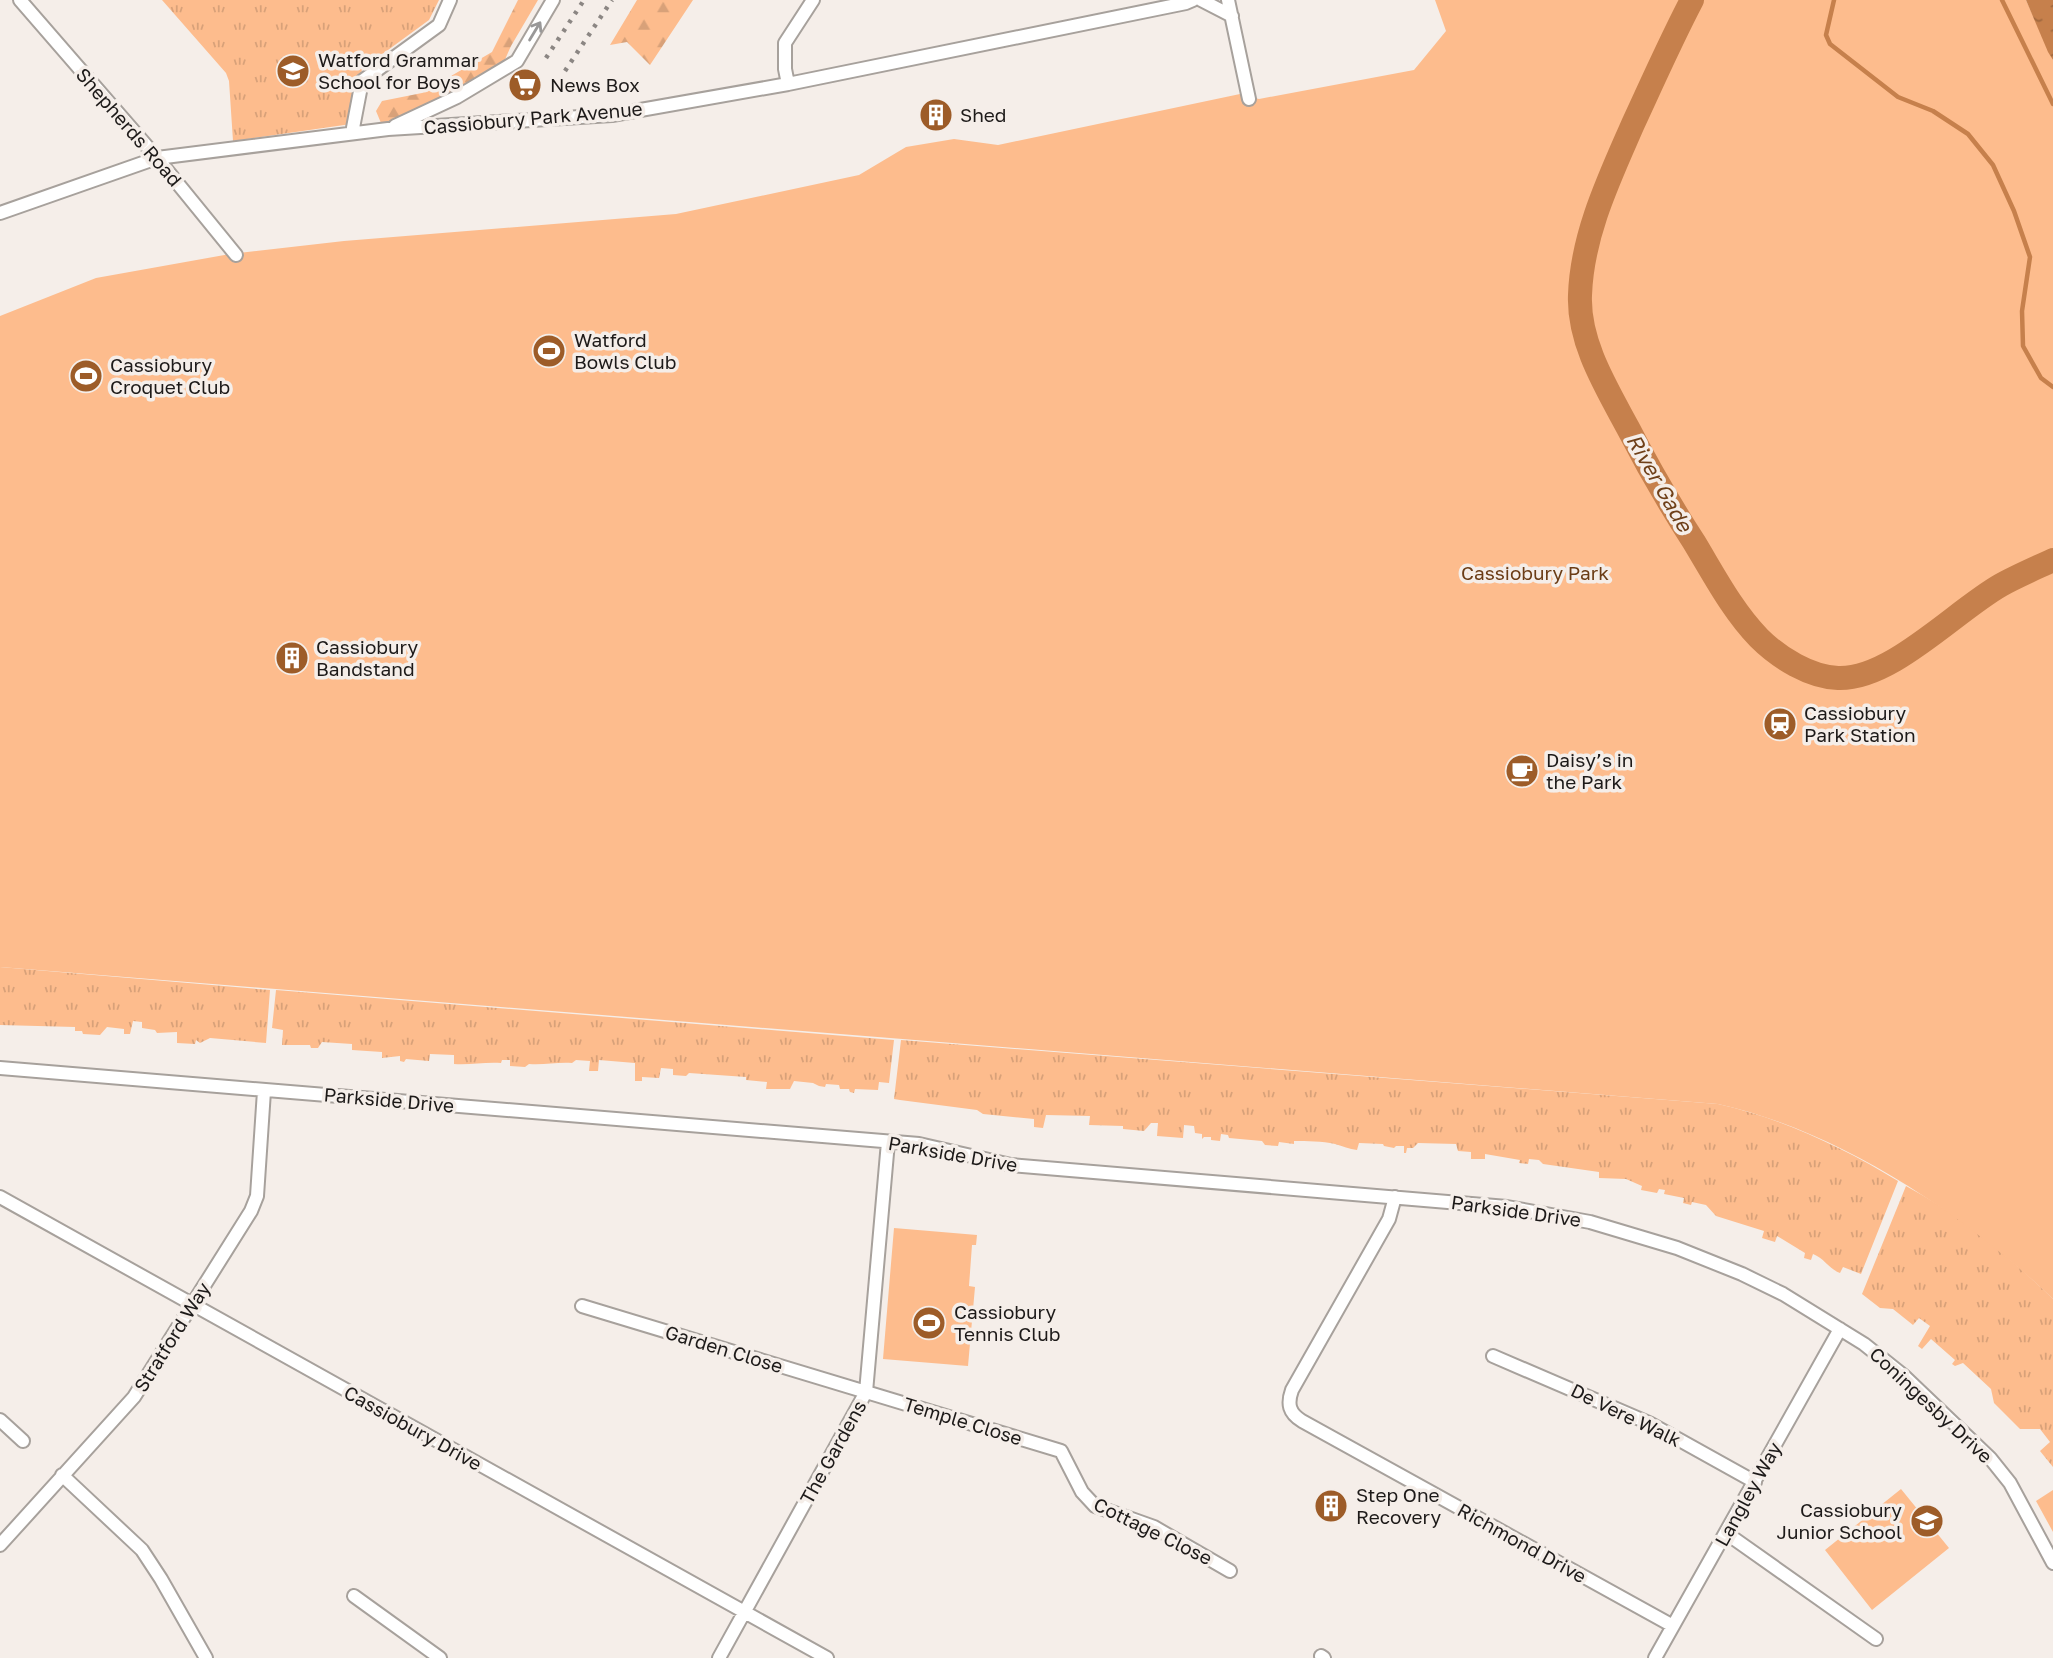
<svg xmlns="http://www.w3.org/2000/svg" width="2053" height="1658" font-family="'Golos Text',sans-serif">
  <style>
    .grass { fill: url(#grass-tufts) }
    .forest { fill: url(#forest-firs) }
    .park { fill: #fdbc8d }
    .water { fill: url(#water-ripples) }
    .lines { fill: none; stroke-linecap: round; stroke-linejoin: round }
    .stream { stroke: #c6804c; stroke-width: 4.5 }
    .river { stroke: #c6804c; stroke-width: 24 }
    .minor-casing { stroke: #a7a19c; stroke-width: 16 }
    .minor { stroke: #fff; stroke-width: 12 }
    .rail { stroke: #8b8683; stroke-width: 4.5; stroke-dasharray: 3.5 7; stroke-linecap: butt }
    .oneway { stroke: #999898 }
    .labels { text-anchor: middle; stroke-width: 7; stroke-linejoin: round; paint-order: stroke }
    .poi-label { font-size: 19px; fill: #1d1a19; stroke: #f5eee9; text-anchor: start }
    .street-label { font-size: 19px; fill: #1d1a19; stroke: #f5eee9 }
    .park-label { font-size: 19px; fill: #6b3c15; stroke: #f5eee9 }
    .water-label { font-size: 21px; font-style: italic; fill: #6f4019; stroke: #f5eee9 }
  </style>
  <defs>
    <pattern id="grass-tufts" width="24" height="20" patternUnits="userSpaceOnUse" patternTransform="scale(1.75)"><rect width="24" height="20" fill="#fdbc8d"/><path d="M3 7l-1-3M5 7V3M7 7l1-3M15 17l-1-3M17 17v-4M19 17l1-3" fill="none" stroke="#d8a179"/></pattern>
    <pattern id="forest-firs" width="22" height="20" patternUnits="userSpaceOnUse" patternTransform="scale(1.75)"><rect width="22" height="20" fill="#fdbc8d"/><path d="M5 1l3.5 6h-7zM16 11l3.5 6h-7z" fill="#d8a179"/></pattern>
    <pattern id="water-ripples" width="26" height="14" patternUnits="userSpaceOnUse" patternTransform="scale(1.75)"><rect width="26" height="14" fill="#c6804c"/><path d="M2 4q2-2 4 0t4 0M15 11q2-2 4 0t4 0" fill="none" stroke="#a0683e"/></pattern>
  </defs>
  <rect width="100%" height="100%" fill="#f5eee9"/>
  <!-- grass -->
  <path class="grass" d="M 162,0 L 439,0 L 429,20 L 362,69 L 354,117 L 351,124 L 233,141 L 229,81 L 226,73 Z
    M 0,967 L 270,990 L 266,1043 L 210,1038 L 200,1043 L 196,1040 L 195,1044 L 177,1043 L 177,1032 L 157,1033 L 155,1030 L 142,1028 L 142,1022 L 133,1021 L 130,1034 L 124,1034 L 124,1029 L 107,1027 L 100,1035 L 83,1034 L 82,1031 L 75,1031 L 75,1027 L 0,1025 Z
    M 276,990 L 894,1040 L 889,1083 L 879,1082 L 878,1090 L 855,1089 L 854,1093 L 850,1092 L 849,1089 L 840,1089 L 839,1085 L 826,1084 L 825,1087 L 819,1086 L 813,1083 L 794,1081 L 790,1089 L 766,1089 L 767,1082 L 746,1080 L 746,1077 L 689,1073 L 686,1076 L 673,1075 L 673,1069 L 661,1068 L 659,1078 L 642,1077 L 642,1081 L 635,1081 L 635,1063 L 599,1060 L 598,1071 L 589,1071 L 590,1061 L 576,1060 L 572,1063 C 557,1062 545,1065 529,1064 L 525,1067 L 510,1066 L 510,1060 L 502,1060 L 501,1063 C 484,1062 471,1065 454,1064 L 454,1055 L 430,1054 L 429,1061 L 406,1059 L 404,1062 L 400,1061 L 400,1056 L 382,1058 L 382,1052 L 352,1050 L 352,1044 L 322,1042 L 318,1048 L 311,1048 L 310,1045 L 282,1045 L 283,1030 L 272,1028 Z
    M 901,1040 L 1718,1104 C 1781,1118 1842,1147 1898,1181 L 1861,1274 L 1843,1267 L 1840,1273 C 1829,1269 1824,1258 1813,1254 L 1811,1260 L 1804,1258 L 1805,1253 L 1777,1236 L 1775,1242 L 1762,1238 L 1764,1231 L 1716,1216 L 1706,1205 L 1692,1202 L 1691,1205 L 1683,1203 L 1684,1198 L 1664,1194 L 1665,1190 L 1659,1189 L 1657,1193 L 1641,1190 L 1642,1186 L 1626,1179 L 1599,1178 L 1599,1172 L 1543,1164 L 1539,1160 L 1529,1159 L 1528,1164 L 1519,1163 L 1520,1160 L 1485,1154 L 1485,1159 L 1471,1159 L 1471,1152 L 1458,1151 L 1456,1144 L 1418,1143 L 1413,1148 L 1407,1148 L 1406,1153 L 1404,1153 L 1404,1146 L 1396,1146 L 1394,1148 L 1384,1146 L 1383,1144 L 1359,1143 L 1357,1150 C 1349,1149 1343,1146 1335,1144 C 1322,1141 1307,1141 1294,1141 L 1294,1144 L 1279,1142 L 1278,1146 L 1265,1145 L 1262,1141 L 1229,1138 L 1228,1135 L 1221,1134 L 1220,1141 L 1211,1140 L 1211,1137 L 1204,1137 L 1202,1139 L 1202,1134 L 1195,1133 L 1194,1126 L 1184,1125 L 1183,1138 L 1157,1136 L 1158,1123 L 1151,1123 L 1144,1131 L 1123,1129 L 1123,1126 L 1089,1125 L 1090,1116 L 1046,1115 L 1043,1128 L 1034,1127 L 1034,1119 L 983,1114 L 977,1110 L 900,1100 L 894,1099 Z
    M 1906,1186 C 1961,1215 2009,1257 2053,1299 L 2053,1467 L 2040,1451 L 2050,1442 L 2040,1429 L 2020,1429 L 1994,1403 L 1991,1389 L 1963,1363 L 1955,1366 L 1952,1364 L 1955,1360 L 1931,1339 L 1922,1349 L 1918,1346 L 1930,1326 L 1919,1318 L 1913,1325 L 1893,1309 L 1880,1308 L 1862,1294 Z"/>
  <!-- forest -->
  <path class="forest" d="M 518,0 L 538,0 L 511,46 L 503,64 L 455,94 L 394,126 L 381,123 L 376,111 L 382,101 L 422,93 L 492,52 Z
    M 637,0 L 693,0 L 650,65 L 627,42 L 610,45 Z"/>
  <!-- park -->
  <path class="park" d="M 1435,0 L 2026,0 L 2053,60 L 2053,1299 C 1964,1214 1840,1131 1718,1104 L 0,967 L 0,316 L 96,278 L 230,254 L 344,241 L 676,214 L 859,175 L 906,147 L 954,139 L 998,145 L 1240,94 L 1259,99 L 1414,70 L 1446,31 Z
    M 894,1228 L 977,1235 L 976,1245 L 972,1245 L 969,1286 L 975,1287 L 968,1366 L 883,1359 Z
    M 1901,1489 L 1949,1548 L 1872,1610 L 1825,1550 Z
    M 2053,1490 L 2053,1532 L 2036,1501 Z"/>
  <!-- water -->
  <path class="water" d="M 2026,0 L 2053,0 L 2053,60 L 2048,52 Z"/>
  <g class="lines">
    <!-- stream -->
    <path class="stream" d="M 1834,0 L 1826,35 L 1830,44 L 1898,97 L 1933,111 L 1968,134 L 1993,165 L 2014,211 L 2030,257 L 2022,311 L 2023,346 L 2041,378 L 2053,387
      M 2002,0 L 2053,104"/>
    <!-- river -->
    <path class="river" d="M 1692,0 C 1671,40 1652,83 1633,124 C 1609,179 1582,235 1580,295 C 1578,342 1606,387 1628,428 C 1648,467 1670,505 1694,542 C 1714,575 1732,610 1759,638 C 1779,658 1810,677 1838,678 C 1891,680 1955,611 2001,585 C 2017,576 2036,568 2053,560"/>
    <defs>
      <path id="minor" d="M 20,0 L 157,158 L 236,255
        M 1201,0 L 1232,16
        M 1228,0 L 1249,99
        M 788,84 L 785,69 L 785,43 L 813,0
        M 395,126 L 457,97 L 517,61 L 553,0
        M 352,133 L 362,81 L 439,25 L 450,0
        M 0,213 L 157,158 L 388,129 L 612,115 L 788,84 L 1186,3 L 1193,0
        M 0,1068 L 919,1144 L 1011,1165 L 1507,1207 L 1590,1222 L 1677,1248 L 1742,1274 L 1783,1294 L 1864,1344 L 1904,1376 L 1990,1458 L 2010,1483 L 2053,1563
        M 0,1197 L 827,1658
        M 1395,1197 L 1389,1219 L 1292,1390 C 1287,1404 1289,1413 1302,1421 L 1673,1626
        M 582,1306 L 1061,1451 L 1082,1492 L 1095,1506 L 1154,1527 L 1230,1571
        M 1493,1356 L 1649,1423 L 1755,1482
        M 0,1420 L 23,1441
        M 62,1475 L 142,1550 L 161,1579 L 206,1658
        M 1726,1533 L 1876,1639
        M 0,1545 L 134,1397 L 251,1211 L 257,1196 L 264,1091
        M 354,1596 L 440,1658
        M 1321,1656 L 1324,1658
        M 719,1658 L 866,1392 L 888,1142
        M 1655,1658 L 1840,1329"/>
    </defs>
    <!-- minor casing -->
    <use href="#minor" class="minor-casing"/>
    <!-- minor -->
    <use href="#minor" class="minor"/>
    <!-- rail -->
    <path class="rail" d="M 546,58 L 584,0
      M 565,71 L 612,0"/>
  </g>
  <!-- one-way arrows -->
  <defs><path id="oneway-shaft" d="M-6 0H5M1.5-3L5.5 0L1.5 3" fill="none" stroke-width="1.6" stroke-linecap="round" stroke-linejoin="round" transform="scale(1.75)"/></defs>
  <use class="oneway" href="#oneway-shaft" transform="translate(535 31) rotate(-59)"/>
  <!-- icons -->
  <defs>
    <symbol id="school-disc" viewBox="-11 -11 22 22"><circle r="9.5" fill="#9d5c28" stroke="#f5eee9"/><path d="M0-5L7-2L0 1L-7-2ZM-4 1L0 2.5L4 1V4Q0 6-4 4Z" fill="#fff"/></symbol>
    <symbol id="supermarket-disc" viewBox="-11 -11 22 22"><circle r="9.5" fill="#9d5c28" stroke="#f5eee9"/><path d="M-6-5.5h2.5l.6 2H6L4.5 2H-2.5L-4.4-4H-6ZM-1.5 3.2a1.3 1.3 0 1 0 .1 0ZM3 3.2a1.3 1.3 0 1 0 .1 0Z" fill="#fff"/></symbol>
    <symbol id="building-disc" viewBox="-11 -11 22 22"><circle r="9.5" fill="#9d5c28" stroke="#f5eee9"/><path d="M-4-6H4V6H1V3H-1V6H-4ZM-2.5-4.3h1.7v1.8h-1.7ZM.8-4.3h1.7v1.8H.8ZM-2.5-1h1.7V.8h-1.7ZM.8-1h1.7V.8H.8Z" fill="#fff"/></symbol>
    <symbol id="stadium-disc" viewBox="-11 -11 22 22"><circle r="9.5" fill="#9d5c28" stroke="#f5eee9"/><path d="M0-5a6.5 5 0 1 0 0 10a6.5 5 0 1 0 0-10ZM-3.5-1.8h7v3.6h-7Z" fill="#fff"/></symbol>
    <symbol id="station-disc" viewBox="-11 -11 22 22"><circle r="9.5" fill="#9d5c28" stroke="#f5eee9"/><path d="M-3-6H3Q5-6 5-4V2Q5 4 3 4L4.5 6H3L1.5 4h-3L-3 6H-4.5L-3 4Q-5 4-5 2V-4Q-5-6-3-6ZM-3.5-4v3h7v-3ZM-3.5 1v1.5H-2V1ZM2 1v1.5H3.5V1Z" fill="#fff"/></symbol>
    <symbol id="cafe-disc" viewBox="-11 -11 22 22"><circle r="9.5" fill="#9d5c28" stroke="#f5eee9"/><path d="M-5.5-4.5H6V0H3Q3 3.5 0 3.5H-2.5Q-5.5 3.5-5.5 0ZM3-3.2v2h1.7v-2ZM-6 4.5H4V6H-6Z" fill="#fff"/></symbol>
  </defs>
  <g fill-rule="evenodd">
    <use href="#school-disc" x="274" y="52" width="38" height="38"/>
    <use href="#supermarket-disc" x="506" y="66" width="38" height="38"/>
    <use href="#building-disc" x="917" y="96" width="38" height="38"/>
    <use href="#stadium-disc" x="530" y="332" width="38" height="38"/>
    <use href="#stadium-disc" x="67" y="357" width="38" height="38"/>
    <use href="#building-disc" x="273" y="639" width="38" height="38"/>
    <use href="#station-disc" x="1761" y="705" width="38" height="38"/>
    <use href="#cafe-disc" x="1503" y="752" width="38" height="38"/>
    <use href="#stadium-disc" x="910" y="1304" width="38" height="38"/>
    <use href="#building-disc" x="1312" y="1487" width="38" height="38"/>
    <use href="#school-disc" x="1908" y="1502" width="38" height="38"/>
  </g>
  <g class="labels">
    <!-- poi labels -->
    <g class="poi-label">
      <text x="318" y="67">Watford Grammar<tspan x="318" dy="22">School for Boys</tspan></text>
      <text x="550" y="92">News Box</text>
      <text x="960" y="122">Shed</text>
      <text x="574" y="347">Watford<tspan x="574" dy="22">Bowls Club</tspan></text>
      <text x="110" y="372">Cassiobury<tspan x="110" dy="22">Croquet Club</tspan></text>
      <text x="316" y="654">Cassiobury<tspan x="316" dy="22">Bandstand</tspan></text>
      <text x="1804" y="720">Cassiobury<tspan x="1804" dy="22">Park Station</tspan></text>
      <text x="1546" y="767">Daisy’s in<tspan x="1546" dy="22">the Park</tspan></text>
      <text x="954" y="1319">Cassiobury<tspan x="954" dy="22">Tennis Club</tspan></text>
      <text x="1356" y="1502">Step One<tspan x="1356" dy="22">Recovery</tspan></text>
      <text x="1902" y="1517" text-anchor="end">Cassiobury<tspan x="1902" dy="22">Junior School</tspan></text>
    </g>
    <!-- street labels -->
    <g class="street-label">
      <text transform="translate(533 118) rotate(-5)" y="7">Cassiobury Park Avenue</text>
      <text transform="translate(129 127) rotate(49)" y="7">Shepherds Road</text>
      <text transform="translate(389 1100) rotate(5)" y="7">Parkside Drive</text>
      <text transform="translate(953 1154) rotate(10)" y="7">Parkside Drive</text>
      <text transform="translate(1516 1211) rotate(8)" y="7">Parkside Drive</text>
      <text transform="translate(172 1337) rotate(-58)" y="7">Stratford Way</text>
      <text transform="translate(724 1349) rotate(17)" y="7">Garden Close</text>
      <text transform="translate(1931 1405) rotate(43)" y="7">Coningesby Drive</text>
      <text transform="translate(1626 1415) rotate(26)" y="7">De Vere Walk</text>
      <text transform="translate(963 1421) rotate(17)" y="7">Temple Close</text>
      <text transform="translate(413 1428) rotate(29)" y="7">Cassiobury Drive</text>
      <text transform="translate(833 1452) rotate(-61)" y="7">The Gardens</text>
      <text transform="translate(1748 1494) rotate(-61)" y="7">Langley Way</text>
      <text transform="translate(1153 1531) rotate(26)" y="7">Cottage Close</text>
      <text transform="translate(1522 1543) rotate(29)" y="7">Richmond Drive</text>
    </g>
    <!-- park labels -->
    <g class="park-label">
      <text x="1535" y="580">Cassiobury Park</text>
    </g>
    <!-- water labels -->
    <g class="water-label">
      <text transform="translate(1659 483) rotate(60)" y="7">River Gade</text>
    </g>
  </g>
</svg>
